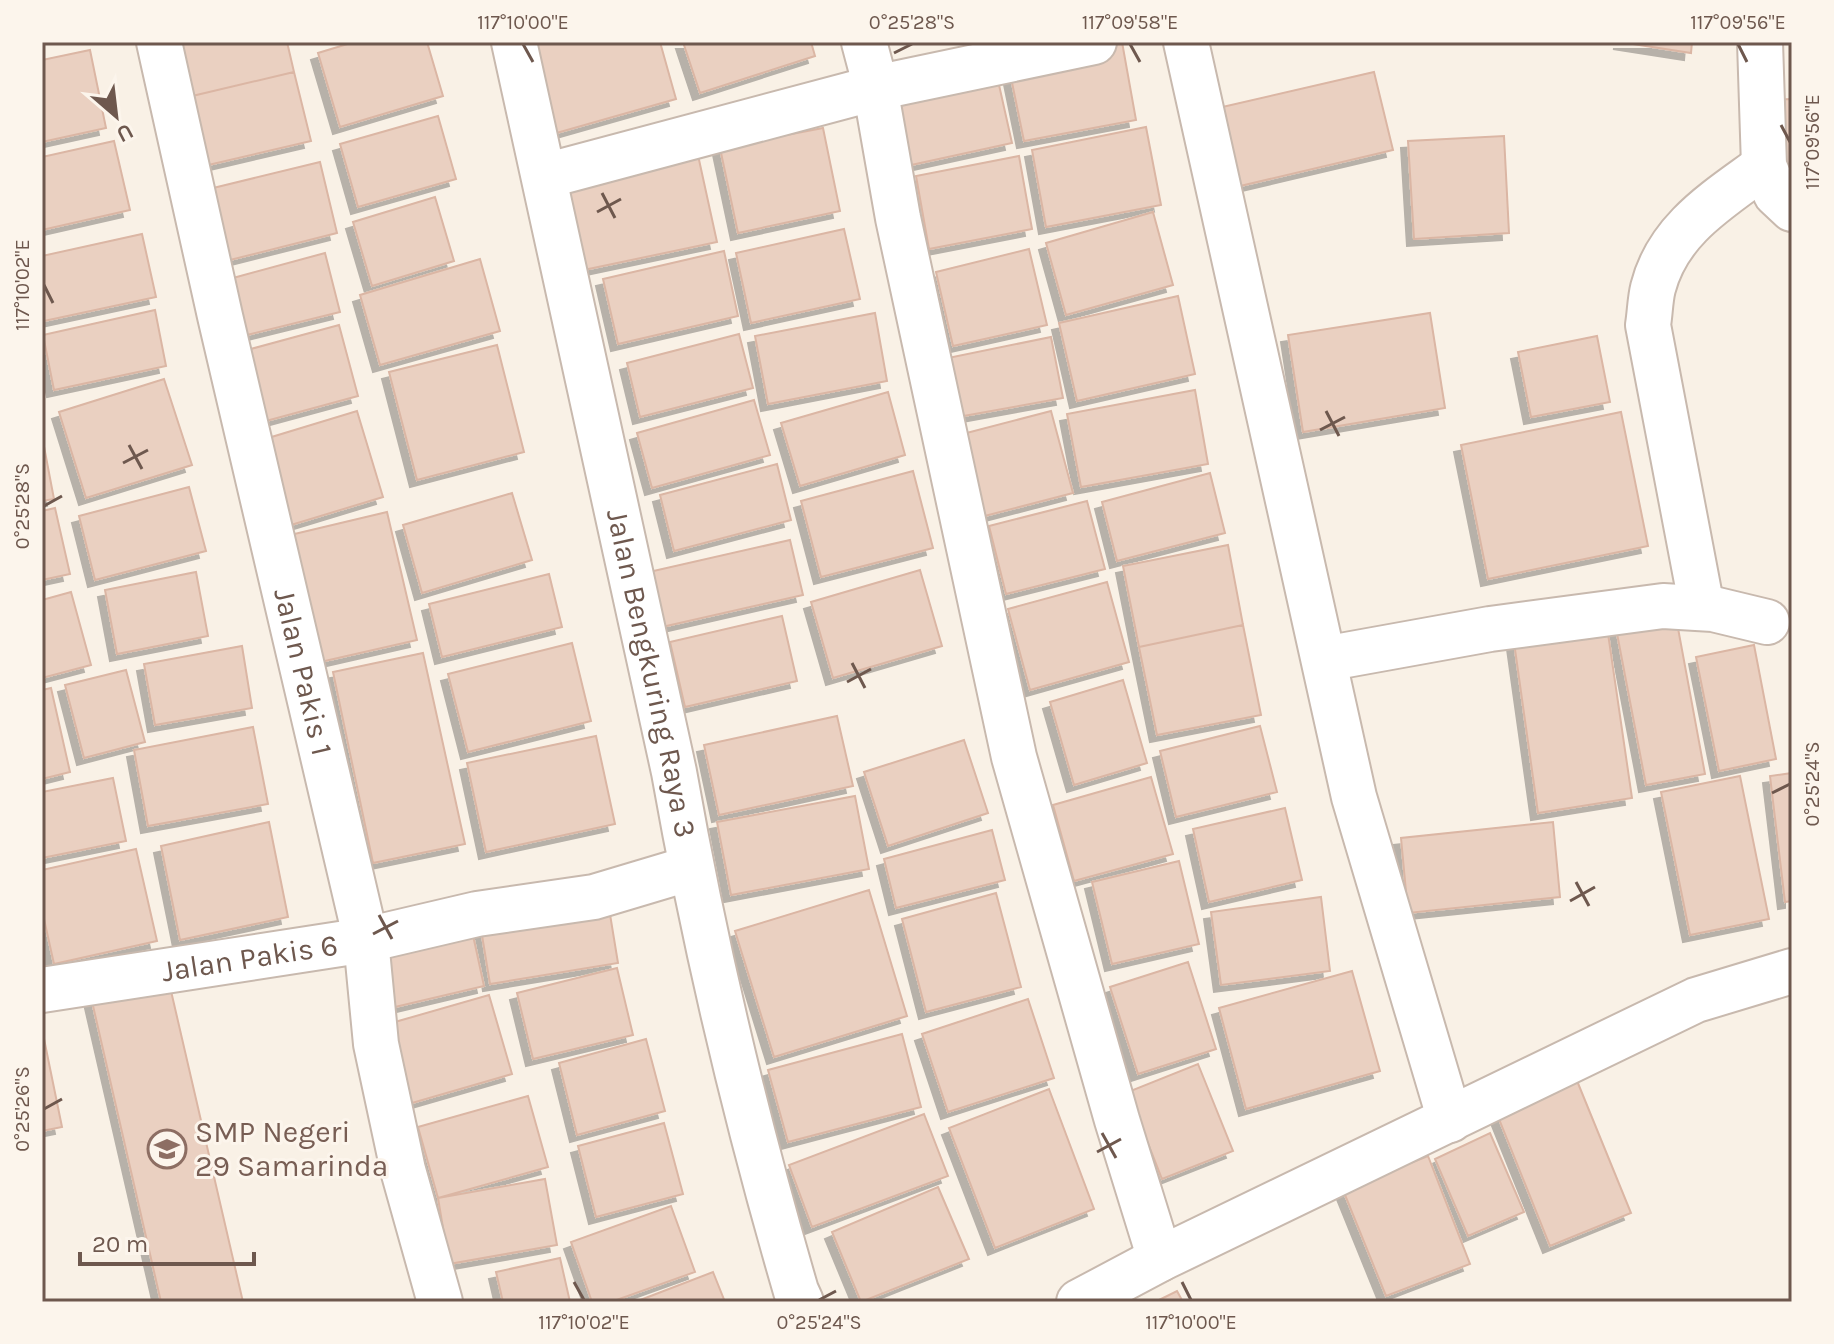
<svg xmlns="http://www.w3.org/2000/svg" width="1834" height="1344" font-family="Karla,sans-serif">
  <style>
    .building { fill: #ead0c1; stroke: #dbb6a4; stroke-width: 2; filter: url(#shadow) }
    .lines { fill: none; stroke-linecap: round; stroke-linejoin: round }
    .minor-casing { stroke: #c8b9ae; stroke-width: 48 }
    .minor { stroke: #fff; stroke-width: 44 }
    .ticks { fill: none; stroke: #6e584e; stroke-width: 3 }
    .labels { text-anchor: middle; stroke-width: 6; stroke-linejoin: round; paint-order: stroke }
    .street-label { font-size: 30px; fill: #6e584e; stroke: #fcf5ec }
    .education-label { font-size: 30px; fill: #785e54; stroke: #fcf5ec; text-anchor: start }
    .neatline { fill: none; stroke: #6e584e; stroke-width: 3 }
    .ticks-label { font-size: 20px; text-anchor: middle; fill: #6e584e }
  </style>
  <defs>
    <filter id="shadow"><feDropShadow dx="-7" dy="7" stdDeviation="0" flood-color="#0004"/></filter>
  </defs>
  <rect width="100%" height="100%" fill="#f9f1e6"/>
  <!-- building -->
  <path class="building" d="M 175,42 L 287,42 L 294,72 L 188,97 Z
    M 354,42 L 427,42 L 443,96 L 340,127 L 318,53 Z
    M 520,42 L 660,42 L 676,99 L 546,136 Z
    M 683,42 L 811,42 L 815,56 L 700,93 Z
    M 1122,42 L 1136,120 L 1024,141 L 1008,63 Z
    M 1620,42 L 1692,42 L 1691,53 Z
    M 90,50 L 106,128 L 42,142 L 42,60 Z
    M 294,72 L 311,141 L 204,166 L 188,97 Z
    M 1374,72 L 1393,150 L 1236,187 L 1218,108 Z
    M 997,76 L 1012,143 L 902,167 L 888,101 Z
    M 1792,99 L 1792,176 L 1769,176 L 1768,100 Z
    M 438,116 L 456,179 L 358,207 L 340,144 Z
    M 1146,127 L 1161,205 L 1046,227 L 1032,150 Z
    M 823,128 L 840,211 L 738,233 L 720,148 Z
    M 1504,136 L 1509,233 L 1414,239 L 1408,141 Z
    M 114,141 L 130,210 L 42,230 L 42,157 Z
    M 696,146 L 717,242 L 579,271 L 559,174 Z
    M 1019,156 L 1032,229 L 929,249 L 916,176 Z
    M 320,162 L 337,233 L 226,261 L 209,189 Z
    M 435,197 L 454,261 L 372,286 L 353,222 Z
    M 1153,212 L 1173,285 L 1066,315 L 1046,243 Z
    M 844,229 L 860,299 L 751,323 L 736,253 Z
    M 142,234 L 156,297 L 44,321 L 42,256 Z
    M 1029,249 L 1047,325 L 953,346 L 936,272 Z
    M 724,251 L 738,316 L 618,344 L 603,279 Z
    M 325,253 L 340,312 L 247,335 L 233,278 Z
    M 480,259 L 500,331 L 380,365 L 360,295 Z
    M 1178,296 L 1195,374 L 1077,401 L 1059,323 Z
    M 155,310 L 166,366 L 54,390 L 43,335 Z
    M 875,313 L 887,381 L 768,404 L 755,336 Z
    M 1430,313 L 1445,408 L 1303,432 L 1288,335 Z
    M 339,325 L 358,396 L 255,424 L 236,353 Z
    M 739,334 L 753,388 L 640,417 L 627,363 Z
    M 1597,336 L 1610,402 L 1531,417 L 1518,352 Z
    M 1051,337 L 1063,398 L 958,417 L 948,358 Z
    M 497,345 L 524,452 L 417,480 L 389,372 Z
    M 164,379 L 192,465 L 86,498 L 59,412 Z
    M 1195,390 L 1208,464 L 1081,487 L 1067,414 Z
    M 888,392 L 905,455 L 800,486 L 781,423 Z
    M 754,400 L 770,455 L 652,488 L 637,433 Z
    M 357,411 L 383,497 L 291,525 L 265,439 Z
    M 1051,411 L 1073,493 L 977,518 L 955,436 Z
    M 1621,412 L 1648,546 L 1488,579 L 1461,445 Z
    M 42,436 L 54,499 L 42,501 Z
    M 777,464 L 791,520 L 674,551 L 660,495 Z
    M 913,471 L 933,548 L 821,577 L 801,501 Z
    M 1210,473 L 1225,533 L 1117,561 L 1102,502 Z
    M 189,487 L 206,551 L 95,580 L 79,516 Z
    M 512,493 L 532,560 L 422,593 L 403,525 Z
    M 1087,501 L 1105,569 L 1006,594 L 989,526 Z
    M 55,508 L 70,574 L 42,580 L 42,511 Z
    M 387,512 L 417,640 L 316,663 L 286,536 Z
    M 790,540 L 803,595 L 662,627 L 649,572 Z
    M 1228,545 L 1243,625 L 1139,647 L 1123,566 Z
    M 920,570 L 942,646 L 833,678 L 811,602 Z
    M 196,572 L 208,636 L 117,654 L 105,590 Z
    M 549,574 L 562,627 L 442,657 L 429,604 Z
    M 1107,582 L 1129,662 L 1030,690 L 1008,609 Z
    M 71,592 L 91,665 L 42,678 L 42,600 Z
    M 1675,612 L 1705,774 L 1646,785 L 1615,623 Z
    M 1605,613 L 1632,798 L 1538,813 L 1512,628 Z
    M 782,616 L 797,681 L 685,707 L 670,642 Z
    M 1243,625 L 1261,715 L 1157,735 L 1139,647 Z
    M 572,643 L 591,721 L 468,752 L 448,674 Z
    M 1754,645 L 1776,759 L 1719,771 L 1696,657 Z
    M 242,646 L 252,708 L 155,725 L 144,664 Z
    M 423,653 L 465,844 L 373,863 L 333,672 Z
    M 126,670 L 145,742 L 84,758 L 65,685 Z
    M 1123,680 L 1147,763 L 1074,785 L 1050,702 Z
    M 51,688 L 70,772 L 42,779 L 42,690 Z
    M 837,716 L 853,786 L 719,815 L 704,745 Z
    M 1260,726 L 1277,792 L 1176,817 L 1160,751 Z
    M 253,727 L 268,804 L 148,826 L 134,750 Z
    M 596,736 L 615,824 L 486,852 L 467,763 Z
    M 964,740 L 988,813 L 888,846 L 864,772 Z
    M 1792,773 L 1792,901 L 1785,902 L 1770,776 Z
    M 1740,776 L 1769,919 L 1690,935 L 1661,792 Z
    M 1151,777 L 1173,854 L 1074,881 L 1053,805 Z
    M 113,778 L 126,841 L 42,858 L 42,792 Z
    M 855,796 L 869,869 L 731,895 L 717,822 Z
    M 1285,808 L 1302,880 L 1209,902 L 1193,829 Z
    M 269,822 L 288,917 L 180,940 L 161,846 Z
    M 1553,822 L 1560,897 L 1408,913 L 1401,838 Z
    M 992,830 L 1005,880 L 896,908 L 884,859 Z
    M 136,849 L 157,941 L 54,964 L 42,910 L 42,870 Z
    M 1179,861 L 1199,944 L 1112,964 L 1092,882 Z
    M 869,890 L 907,1016 L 774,1057 L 735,931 Z
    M 996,893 L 1021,987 L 926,1012 L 902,919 Z
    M 607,896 L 618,963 L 490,984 L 479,917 Z
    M 1321,897 L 1330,971 L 1221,985 L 1211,912 Z
    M 471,926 L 484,986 L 395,1007 L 383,946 Z
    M 1188,962 L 1216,1049 L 1138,1074 L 1110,987 Z
    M 617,968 L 633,1035 L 533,1059 L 517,993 Z
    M 1352,971 L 1380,1071 L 1246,1109 L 1219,1008 Z
    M 168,978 L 243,1302 L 161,1302 L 91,997 Z
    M 489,995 L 512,1074 L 412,1103 L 388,1024 Z
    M 1028,999 L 1054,1078 L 948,1112 L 922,1034 Z
    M 42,1029 L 62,1127 L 42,1131 Z
    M 902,1034 L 921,1107 L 788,1142 L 768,1070 Z
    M 646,1039 L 665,1111 L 577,1135 L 559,1063 Z
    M 1198,1064 L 1233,1151 L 1162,1179 L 1128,1092 Z
    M 1573,1071 L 1631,1213 L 1550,1246 L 1493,1104 Z
    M 1049,1089 L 1094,1209 L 995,1248 L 949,1128 Z
    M 528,1096 L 548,1167 L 438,1198 L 418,1127 Z
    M 924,1114 L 948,1176 L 812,1227 L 789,1165 Z
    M 664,1123 L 683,1194 L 596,1217 L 578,1146 Z
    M 1490,1133 L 1524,1212 L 1468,1236 L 1435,1159 Z
    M 1428,1156 L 1470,1264 L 1386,1296 L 1343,1190 Z
    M 545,1179 L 557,1245 L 449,1264 L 438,1198 Z
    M 938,1187 L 969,1259 L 861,1302 L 832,1232 Z
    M 671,1206 L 695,1272 L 611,1302 L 592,1302 L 571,1242 Z
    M 560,1258 L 570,1302 L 503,1302 L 496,1272 Z
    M 713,1272 L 725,1302 L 635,1302 Z
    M 1177,1291 L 1183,1302 L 1155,1302 Z"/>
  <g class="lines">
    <defs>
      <g id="minor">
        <path id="s1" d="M 159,42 L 220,316 L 366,940 L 376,1044 L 403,1170 L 440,1302"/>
        <path id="s2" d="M 514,42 L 674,772 C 705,947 746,1120 796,1291 L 801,1302"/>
        <path d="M 864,42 L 873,76 L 898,218 L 1014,757 L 1117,1120 L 1160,1259"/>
        <path d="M 1186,42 L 1354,797 L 1450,1120"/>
        <path d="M 1760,42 L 1764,166 L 1776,194 L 1792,209"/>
        <path d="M 545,176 L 875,88 L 1094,42"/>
        <path d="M 1702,608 L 1648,325 C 1650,313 1650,300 1653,288 C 1668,229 1718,200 1764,166"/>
        <path d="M 1324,659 L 1490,629 L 1663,606 L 1713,609 L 1767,622"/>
        <path id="s3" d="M 42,990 L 366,940 L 477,914 L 594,897 L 691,868"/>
        <path d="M 1079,1302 L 1160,1259 L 1696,1000 L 1792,971"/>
      </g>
    </defs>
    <!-- minor casing -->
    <use href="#minor" class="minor-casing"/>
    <!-- minor -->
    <use href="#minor" class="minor"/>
  </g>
  <!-- ticks -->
  <path class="ticks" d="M 523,44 L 533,62M 1130,44 L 1140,62M 1738,44 L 1747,62M 894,53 L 912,44M 1781,125 L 1790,142M 602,193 L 615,218M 597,212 L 621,199M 44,285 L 53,303M 1326,411 L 1339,436M 1320,430 L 1345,417M 129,445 L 142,469M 123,463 L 148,450M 44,506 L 62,496M 852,663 L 865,688M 847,682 L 871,669M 1772,793 L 1790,784M 1576,882 L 1589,906M 1570,901 L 1595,887M 379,915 L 392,939M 373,934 L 398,921M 44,1109 L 62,1099M 1102,1133 L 1116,1158M 1097,1152 L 1121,1139M 574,1282 L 584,1300M 1182,1282 L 1191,1300M 819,1300 L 836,1291"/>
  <!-- icons -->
  <defs>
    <symbol id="school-ring" viewBox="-11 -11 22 22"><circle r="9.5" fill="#fcf5ec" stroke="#8d6e63" stroke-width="1.5"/><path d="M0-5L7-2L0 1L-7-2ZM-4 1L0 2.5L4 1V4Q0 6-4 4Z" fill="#8d6e63"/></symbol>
  </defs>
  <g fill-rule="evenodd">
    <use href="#school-ring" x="145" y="1127" width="44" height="44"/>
  </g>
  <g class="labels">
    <!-- street labels -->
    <g class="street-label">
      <text dy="10" stroke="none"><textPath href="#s1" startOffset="646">Jalan Pakis 1</textPath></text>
      <text dy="10" stroke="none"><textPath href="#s2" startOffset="646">Jalan Bengkuring Raya 3</textPath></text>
      <text dy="10" stroke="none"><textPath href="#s3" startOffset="210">Jalan Pakis 6</textPath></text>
    </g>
    <!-- education labels -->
    <g class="education-label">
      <text x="195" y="1142">SMP Negeri<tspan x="195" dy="34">29 Samarinda</tspan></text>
    </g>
  </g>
  <!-- border -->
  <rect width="1834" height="1344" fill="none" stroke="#fcf5ec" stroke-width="88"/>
  <!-- north arrow -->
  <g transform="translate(116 116) rotate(152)" stroke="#fcf5ec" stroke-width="6" paint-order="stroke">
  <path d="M0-6L14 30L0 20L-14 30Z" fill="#6e584e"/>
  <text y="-12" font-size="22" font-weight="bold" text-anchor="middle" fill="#6e584e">U</text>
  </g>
  <!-- scale -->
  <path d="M80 1252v12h174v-12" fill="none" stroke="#6e584e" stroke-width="4"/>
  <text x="92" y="1252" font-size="24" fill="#6e584e" stroke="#fcf5ec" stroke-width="6" paint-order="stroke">20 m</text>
  <rect x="44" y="44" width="1746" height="1256" class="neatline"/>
  <g class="ticks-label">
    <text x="523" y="29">117°10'00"E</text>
    <text x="912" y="29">0°25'28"S</text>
    <text x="1130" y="29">117°09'58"E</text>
    <text x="1738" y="29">117°09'56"E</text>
    <text transform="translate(1812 142) rotate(-90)" y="7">117°09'56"E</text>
    <text transform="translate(22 285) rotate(-90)" y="7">117°10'02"E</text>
    <text transform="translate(22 506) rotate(-90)" y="7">0°25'28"S</text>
    <text transform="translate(1812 784) rotate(-90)" y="7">0°25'24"S</text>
    <text transform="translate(22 1109) rotate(-90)" y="7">0°25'26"S</text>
    <text x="584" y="1329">117°10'02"E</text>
    <text x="819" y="1329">0°25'24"S</text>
    <text x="1191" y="1329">117°10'00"E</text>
  </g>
</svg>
